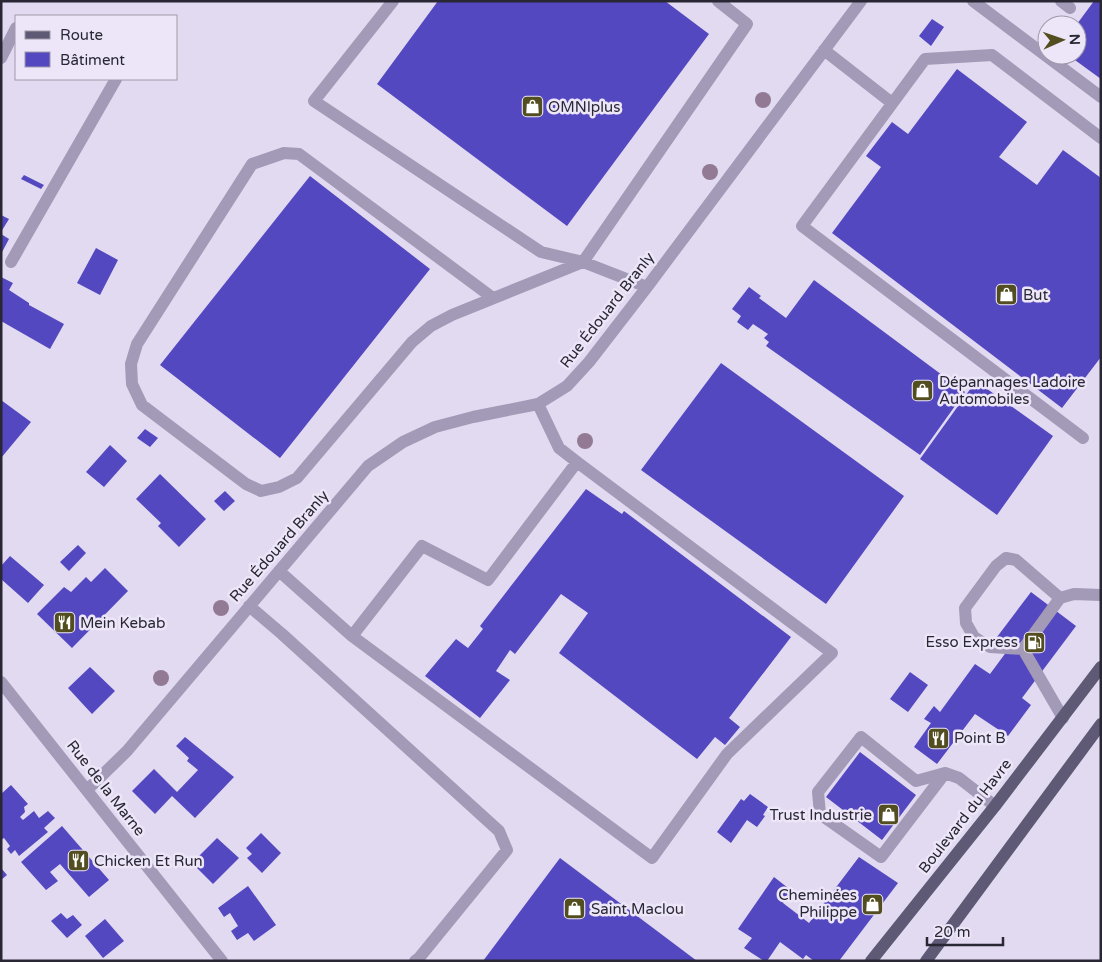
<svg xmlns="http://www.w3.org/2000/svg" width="1102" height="962" font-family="'Varela Round',sans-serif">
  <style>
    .building { fill: #5348c0 }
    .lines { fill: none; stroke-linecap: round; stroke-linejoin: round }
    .minor { stroke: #a39ab8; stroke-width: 12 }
    .major { stroke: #5e5975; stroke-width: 12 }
    .tree { fill: #927a94 }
    .labels { text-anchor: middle; stroke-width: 5; stroke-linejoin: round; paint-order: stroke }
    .poi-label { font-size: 15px; fill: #292734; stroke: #ede6f8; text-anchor: start }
    .street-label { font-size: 15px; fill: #292734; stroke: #ede6f8 }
  </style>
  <rect width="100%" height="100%" fill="#e2daf0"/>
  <!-- building -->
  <path class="building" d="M 438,1 L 665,1 L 709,34 L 567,226 L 377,84 Z
    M 1094,1 L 1101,1 L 1101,79 L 1068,55 L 1077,55 L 1077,24 Z
    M 932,19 L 944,27 L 931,46 L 919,36 Z
    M 957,69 L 1027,122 L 999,157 L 1037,185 L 1063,150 L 1101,178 L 1101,357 L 1062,408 L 832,233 L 881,167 L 866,156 L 892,122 L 908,134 Z
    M 24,175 L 44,185 L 41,189 L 21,179 Z
    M 310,176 L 430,269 L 280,458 L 160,365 Z
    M 1,215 L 9,219 L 1,232 Z
    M 1,234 L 9,239 L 1,254 Z
    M 96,248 L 118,260 L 100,295 L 77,283 Z
    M 1,277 L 13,283 L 9,290 L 29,303 L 29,305 L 64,324 L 50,349 L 1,321 Z
    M 814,280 L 965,392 L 920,455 L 766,346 L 769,342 L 764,338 L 768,334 L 753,324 L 748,330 L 737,322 L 741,316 L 732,309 L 749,287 L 761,296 L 759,298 L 786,318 Z
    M 721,363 L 904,496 L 826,604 L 641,470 Z
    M 976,381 L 1053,436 L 997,515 L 920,459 Z
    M 1,400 L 31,422 L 1,458 Z
    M 145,429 L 158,438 L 150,447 L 137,438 Z
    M 110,445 L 127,461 L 104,487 L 86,472 Z
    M 160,474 L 206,519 L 179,547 L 158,526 L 161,523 L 136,499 Z
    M 586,489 L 622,514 L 624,511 L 791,637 L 729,718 L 740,727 L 725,745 L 715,737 L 697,759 L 559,653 L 588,613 L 561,594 L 515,654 L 510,650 L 496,671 L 510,680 L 480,718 L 425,676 L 456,639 L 468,648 L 483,629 L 480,626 Z
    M 225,491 L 235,501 L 224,511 L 214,501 Z
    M 78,545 L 86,553 L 69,571 L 60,562 Z
    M 10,556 L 44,585 L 28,603 L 1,579 L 1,566 Z
    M 105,568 L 128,591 L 72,648 L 37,614 L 64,587 L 71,592 L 86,577 L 91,582 Z
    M 1031,592 L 1076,626 L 1022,698 L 1031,705 L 1008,736 L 975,714 L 937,764 L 914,747 L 931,723 L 924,719 L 934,706 L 940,712 L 975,664 L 990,674 L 1010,647 L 997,637 Z
    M 90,667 L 115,691 L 92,714 L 68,688 Z
    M 910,672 L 928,685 L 908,712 L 890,699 Z
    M 185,737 L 234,777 L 195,818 L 172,796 L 155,814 L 132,791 L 154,769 L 177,792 L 198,770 L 187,761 L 189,758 L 176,746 Z
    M 860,752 L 916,795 L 882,840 L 826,797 Z
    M 11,785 L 28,804 L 24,807 L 25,812 L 20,817 L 23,820 L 34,811 L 39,818 L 48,811 L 55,818 L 44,828 L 48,832 L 19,856 L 15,850 L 11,854 L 7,849 L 10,846 L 4,838 L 1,840 L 1,794 Z
    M 750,794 L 768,807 L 763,815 L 765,816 L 757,827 L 747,820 L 731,843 L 717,832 L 741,799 L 744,801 Z
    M 62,826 L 109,880 L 89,897 L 60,864 L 50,872 L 58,881 L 46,890 L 21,862 Z
    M 261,833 L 281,853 L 262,873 L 247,858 L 252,854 L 246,848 Z
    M 217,838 L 239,858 L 213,884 L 192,863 Z
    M 859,857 L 898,883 L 839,961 L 814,961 L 806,955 L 803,959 L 780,942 L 767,961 L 764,961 L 744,948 L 752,938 L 738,929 L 774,877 L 792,891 L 783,903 L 809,923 Z
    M 560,858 L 697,961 L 483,961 Z
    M 1,868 L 7,875 L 1,880 Z
    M 248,886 L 276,925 L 254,941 L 248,933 L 237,940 L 231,931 L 238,926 L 230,913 L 224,917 L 218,908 Z
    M 61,913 L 67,919 L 73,915 L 82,925 L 67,938 L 51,921 Z
    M 105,919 L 124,941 L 103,958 L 85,936 Z"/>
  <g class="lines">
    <!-- minor -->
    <path class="minor" d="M 393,1 L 314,101 L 541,252 L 583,262 L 647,287
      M 973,1 L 1101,97
      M 1061,1 L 1070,8
      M 824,50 L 892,103
      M 1,58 L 16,28
      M 11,262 L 116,79
      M 493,298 L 299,154 L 284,153 L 252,164 L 137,344 L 131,364 L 132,384 L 142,405 L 246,484 L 261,491 L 279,487 L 297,478 L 412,342 L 431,326 L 452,315 L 583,262 L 747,24 L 718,1
      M 538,404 L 559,448 L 577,462
      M 1083,438 L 802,226 L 925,59 L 992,55 L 1101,138
      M 279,571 L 352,636 L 652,858 L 727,754 L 832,653 L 577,462 L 488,580 L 422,546 L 352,636
      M 249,606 L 282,634 L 499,831 L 507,850 L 419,958 L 415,961
      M 1023,649 L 990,647 L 974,637 L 966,623 L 965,608 L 996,566 L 1006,558 L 1016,560 L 1060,598
      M 1,682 L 222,961
      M 1063,718 L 1023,649 L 1060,598 L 1074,594 L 1101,595
      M 945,773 L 881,857 L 820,814 L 818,792 L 861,737 L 916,781 L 945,773 L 959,778 L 995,806
      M 87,790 L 127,751 L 368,466 L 403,442 L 435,427 L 473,417 L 538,404 L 567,386 L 589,362 L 647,287 L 861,1"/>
    <!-- major -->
    <path class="major" d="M 871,961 L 995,806 L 1101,667
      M 926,961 L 1101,724"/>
  </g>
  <!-- trees -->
  <g class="tree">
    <circle cx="763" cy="100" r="8"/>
    <circle cx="710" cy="172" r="8"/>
    <circle cx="585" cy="441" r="8"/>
    <circle cx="221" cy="608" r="8"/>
    <circle cx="161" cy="678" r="8"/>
  </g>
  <!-- icons -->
  <defs>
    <symbol id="shop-square" viewBox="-11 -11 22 22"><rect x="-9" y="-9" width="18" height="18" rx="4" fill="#534e1f" stroke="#ede6f8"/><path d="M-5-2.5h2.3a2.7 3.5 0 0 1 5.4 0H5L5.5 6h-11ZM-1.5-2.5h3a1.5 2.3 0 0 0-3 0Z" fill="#fff"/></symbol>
    <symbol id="restaurant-square" viewBox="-11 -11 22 22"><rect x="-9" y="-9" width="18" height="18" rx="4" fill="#534e1f" stroke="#ede6f8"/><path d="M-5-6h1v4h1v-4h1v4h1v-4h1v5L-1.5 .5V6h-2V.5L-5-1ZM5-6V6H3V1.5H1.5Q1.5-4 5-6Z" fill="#fff"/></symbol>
    <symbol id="fuel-square" viewBox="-11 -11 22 22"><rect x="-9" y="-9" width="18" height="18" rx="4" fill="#534e1f" stroke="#ede6f8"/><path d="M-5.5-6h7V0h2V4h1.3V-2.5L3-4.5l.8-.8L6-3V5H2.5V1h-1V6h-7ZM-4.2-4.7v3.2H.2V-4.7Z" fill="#fff"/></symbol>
  </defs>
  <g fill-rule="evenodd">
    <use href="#shop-square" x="520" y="94" width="25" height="25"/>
    <use href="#shop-square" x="994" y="282" width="25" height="25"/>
    <use href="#shop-square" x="910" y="378" width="25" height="25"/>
    <use href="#restaurant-square" x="52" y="610" width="25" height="25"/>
    <use href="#fuel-square" x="1022" y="630" width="25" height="25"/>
    <use href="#restaurant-square" x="926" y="726" width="25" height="25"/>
    <use href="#shop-square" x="876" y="802" width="25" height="25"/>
    <use href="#restaurant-square" x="66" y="848" width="25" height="25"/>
    <use href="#shop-square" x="860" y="892" width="25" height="25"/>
    <use href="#shop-square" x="562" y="896" width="25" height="25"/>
  </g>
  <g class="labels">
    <!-- poi labels -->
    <g class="poi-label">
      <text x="548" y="112">OMNIplus</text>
      <text x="1023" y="300">But</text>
      <text x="939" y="387">Dépannages Ladoire<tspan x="939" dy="17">Automobiles</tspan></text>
      <text x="80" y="628">Mein Kebab</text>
      <text x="1018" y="647" text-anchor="end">Esso Express</text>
      <text x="954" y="743">Point B</text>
      <text x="872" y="820" text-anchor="end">Trust Industrie</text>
      <text x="94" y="866">Chicken Et Run</text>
      <text x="857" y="900" text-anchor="end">Cheminées<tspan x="857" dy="17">Philippe</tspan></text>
      <text x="591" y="914">Saint Maclou</text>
    </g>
    <!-- street labels -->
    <g class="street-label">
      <text transform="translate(607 310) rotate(-52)" y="5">Rue Édouard Branly</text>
      <text transform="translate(279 546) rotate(-49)" y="5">Rue Édouard Branly</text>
      <text transform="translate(106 788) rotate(52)" y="5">Rue de la Marne</text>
      <text transform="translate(965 816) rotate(-52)" y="5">Boulevard du Havre</text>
    </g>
  </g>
  <!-- border -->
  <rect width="1102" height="962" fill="none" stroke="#292734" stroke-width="5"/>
  <!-- legend -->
  <rect x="15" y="15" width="162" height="65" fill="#ede6f8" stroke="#9f9aaa"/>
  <rect x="25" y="31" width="25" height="8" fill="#5e5975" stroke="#9f9aaa"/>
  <text x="60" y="40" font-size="15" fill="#292734">Route</text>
  <rect x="25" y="52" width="25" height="15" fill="#5348c0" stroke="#9f9aaa"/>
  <text x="60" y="65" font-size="15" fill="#292734">Bâtiment</text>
  <!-- north arrow -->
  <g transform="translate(1062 40) rotate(88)"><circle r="24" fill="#ede6f8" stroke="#9f9aaa"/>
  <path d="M0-4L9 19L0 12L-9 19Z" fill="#534e1f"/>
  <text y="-8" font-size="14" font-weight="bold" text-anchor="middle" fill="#292734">N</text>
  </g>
  <!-- scale -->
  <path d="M927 937v8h76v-8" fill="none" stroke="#292734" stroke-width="2.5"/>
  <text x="934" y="937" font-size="15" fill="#292734" stroke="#ede6f8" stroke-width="4" paint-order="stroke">20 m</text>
</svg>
